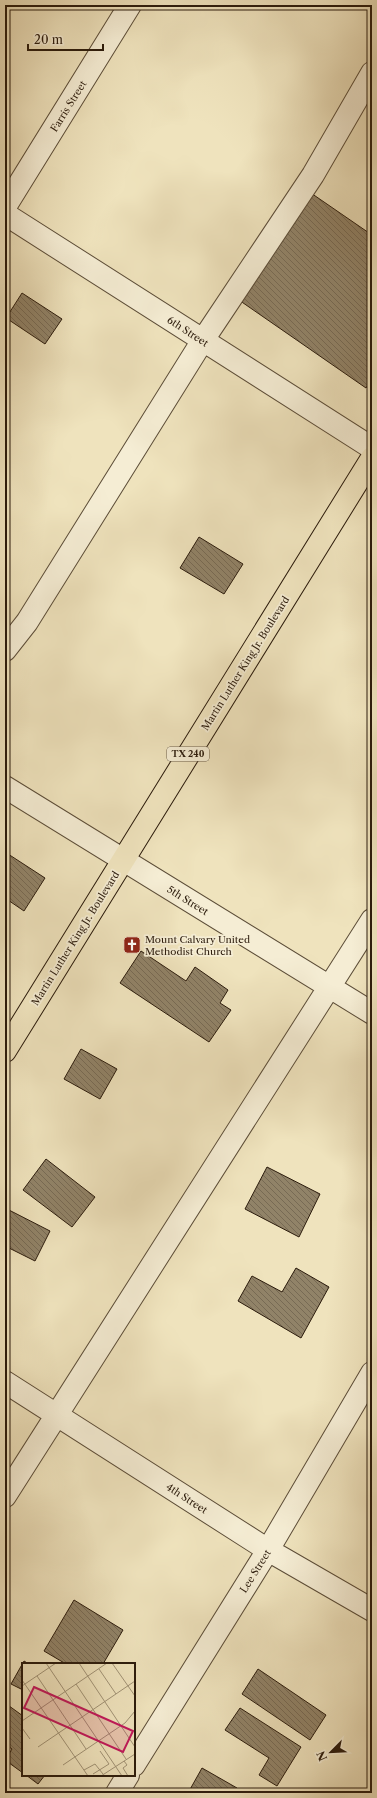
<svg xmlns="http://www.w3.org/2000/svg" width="377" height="1798" font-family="'Libre Caslon Text',serif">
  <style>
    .building { fill: url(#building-back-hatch); stroke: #2b1b0c }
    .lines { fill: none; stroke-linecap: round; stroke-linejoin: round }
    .minor-casing { stroke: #5c4d38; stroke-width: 24 }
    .major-casing { stroke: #2b1b0c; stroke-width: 24 }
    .minor { stroke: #f5edd4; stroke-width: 22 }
    .major { stroke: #efe3bd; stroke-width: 22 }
    .labels { text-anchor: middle; stroke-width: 3.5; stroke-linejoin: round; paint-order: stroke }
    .shield { fill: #f5edd4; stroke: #685a48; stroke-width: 1 }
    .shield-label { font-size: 9px; font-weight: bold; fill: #2b1b0c }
    .street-label { font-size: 10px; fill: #2b1b0c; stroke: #f5edd4 }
    .poi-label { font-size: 10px; fill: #2b1b0c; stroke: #f5edd4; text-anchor: start }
    .inset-road { fill: none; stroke: #a19376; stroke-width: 1 }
    .view { fill: #c2185b; fill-opacity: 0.15; stroke: #c2185b; stroke-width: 2 }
    .inset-edge { fill: none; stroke: #2b1b0c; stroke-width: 2 }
  </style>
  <defs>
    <pattern id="building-back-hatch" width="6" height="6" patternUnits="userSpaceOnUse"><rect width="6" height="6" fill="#918368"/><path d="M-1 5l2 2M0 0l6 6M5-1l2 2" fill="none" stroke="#776a54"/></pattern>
  </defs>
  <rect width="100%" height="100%" fill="#efe3bd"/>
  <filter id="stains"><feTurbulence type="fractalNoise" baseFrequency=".005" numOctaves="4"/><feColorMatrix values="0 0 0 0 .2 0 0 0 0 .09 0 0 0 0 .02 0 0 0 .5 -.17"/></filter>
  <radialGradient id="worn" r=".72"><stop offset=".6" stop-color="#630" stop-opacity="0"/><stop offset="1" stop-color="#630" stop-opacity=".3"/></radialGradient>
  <!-- building -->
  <path class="building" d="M 308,191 L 372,235 L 372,378 L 366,388 L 236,298 Z
    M 22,293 L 62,319 L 45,344 L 6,318 Z
    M 199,537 L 243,564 L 224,594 L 180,568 Z
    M 5,852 L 45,878 L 24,911 L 5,898 Z
    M 141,951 L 186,981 L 195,967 L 228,990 L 220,1003 L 231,1010 L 209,1042 L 120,983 Z
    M 81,1049 L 117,1069 L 100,1099 L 64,1079 Z
    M 46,1159 L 95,1197 L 72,1227 L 23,1190 Z
    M 267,1167 L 320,1194 L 299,1237 L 245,1209 Z
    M 5,1208 L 50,1231 L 35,1261 L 5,1246 Z
    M 296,1268 L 329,1287 L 301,1338 L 238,1301 L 252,1276 L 282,1292 Z
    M 74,1600 L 123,1630 L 103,1664 L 66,1664 L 44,1651 Z
    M 24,1661 L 29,1664 L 23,1664 L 23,1690 L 11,1684 Z
    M 258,1669 L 326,1715 L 310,1740 L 242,1694 Z
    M 5,1703 L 23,1716 L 23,1773 L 5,1760 L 12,1749 L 5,1744 Z
    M 240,1708 L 301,1747 L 277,1786 L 259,1775 L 269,1758 L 225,1730 Z
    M 202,1768 L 237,1788 L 235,1793 L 188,1793 Z
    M 26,1775 L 45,1775 L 38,1784 Z"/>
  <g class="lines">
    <defs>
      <path id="minor" d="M 5,207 L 130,5
        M 5,214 L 372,448
        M 5,650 L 27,622 L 203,340 L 313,175 L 372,73
        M 5,787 L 372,1013
        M 5,1382 L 268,1550 L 372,1610
        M 5,1496 L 372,920
        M 134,1765 L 268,1550 L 372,1373
        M 117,1793 L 128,1775"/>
      <path id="major" d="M 5,1051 L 372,458"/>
    </defs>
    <!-- minor casing -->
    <use href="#minor" class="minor-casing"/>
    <!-- major casing -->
    <use href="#major" class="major-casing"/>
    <!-- minor -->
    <use href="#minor" class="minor"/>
    <!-- major -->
    <use href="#major" class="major"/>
  </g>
  <!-- icons -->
  <defs>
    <symbol id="church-square" viewBox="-11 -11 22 22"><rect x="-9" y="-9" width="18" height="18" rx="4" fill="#8f2418" stroke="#f5edd4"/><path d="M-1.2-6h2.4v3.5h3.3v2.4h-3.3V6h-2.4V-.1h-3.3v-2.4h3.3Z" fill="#fff"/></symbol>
  </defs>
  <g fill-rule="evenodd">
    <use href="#church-square" x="122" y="935" width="20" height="20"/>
  </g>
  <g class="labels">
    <!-- shield labels -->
    <rect class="shield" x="167" y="747" width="42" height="14" rx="3"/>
    <g class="shield-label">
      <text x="188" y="757">TX 240</text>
    </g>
    <!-- street labels -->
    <g class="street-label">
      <text transform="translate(68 106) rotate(-58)" y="4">Farris Street</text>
      <text transform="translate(188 331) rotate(33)" y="4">6th Street</text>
      <text transform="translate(245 663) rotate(-58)" y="4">Martin Luther King Jr. Boulevard</text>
      <text transform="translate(188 900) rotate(32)" y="4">5th Street</text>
      <text transform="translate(75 938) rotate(-58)" y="4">Martin Luther King Jr. Boulevard</text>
      <text transform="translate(187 1498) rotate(33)" y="4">4th Street</text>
      <text transform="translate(255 1571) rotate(-58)" y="4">Lee Street</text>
    </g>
    <!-- poi labels -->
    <g class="poi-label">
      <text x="145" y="943">Mount Calvary United<tspan x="145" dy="12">Methodist Church</tspan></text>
    </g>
  </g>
  <!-- overview -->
  <g transform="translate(22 1663)">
    <rect width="113" height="113" fill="#efe3bd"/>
    <path class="inset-road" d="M 24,0 L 100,113M 57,0 L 113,84M 90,0 L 113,33M 77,6 L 94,31M 15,13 L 64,86M 0,17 L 66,113M 54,21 L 104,96M 0,23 L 34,0M 0,58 L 85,0M 0,65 L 8,76M 16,84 L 113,18M 102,98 L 105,102 L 101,105 L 106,113M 41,102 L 103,60 L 113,48M 62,107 L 73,101 L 81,111M 71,111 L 87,101 L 78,88M 79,113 L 113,91"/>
    <path class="view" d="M 12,24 L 111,68 L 101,89 L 2,45 Z"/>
    <rect width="113" height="113" class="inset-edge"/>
  </g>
  <!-- margin -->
  <rect width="377" height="1798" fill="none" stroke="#efe3bd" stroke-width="20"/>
  <rect x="6" y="6" width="365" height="1786" fill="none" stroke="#2b1b0c" stroke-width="2"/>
  <rect x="10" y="10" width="357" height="1778" fill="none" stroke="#2b1b0c"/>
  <!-- north arrow -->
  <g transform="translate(331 1752) rotate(246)" stroke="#f5edd4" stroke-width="3" paint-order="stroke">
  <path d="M0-3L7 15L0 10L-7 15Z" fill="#2b1b0c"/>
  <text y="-6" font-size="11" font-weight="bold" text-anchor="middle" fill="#2b1b0c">N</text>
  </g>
  <!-- scale -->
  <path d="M28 44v6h75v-6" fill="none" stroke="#2b1b0c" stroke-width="2"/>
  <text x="34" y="44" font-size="12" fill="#2b1b0c" stroke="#f5edd4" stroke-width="3" paint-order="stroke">20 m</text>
  <rect width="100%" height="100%" filter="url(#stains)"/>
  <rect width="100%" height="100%" fill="url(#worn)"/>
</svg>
